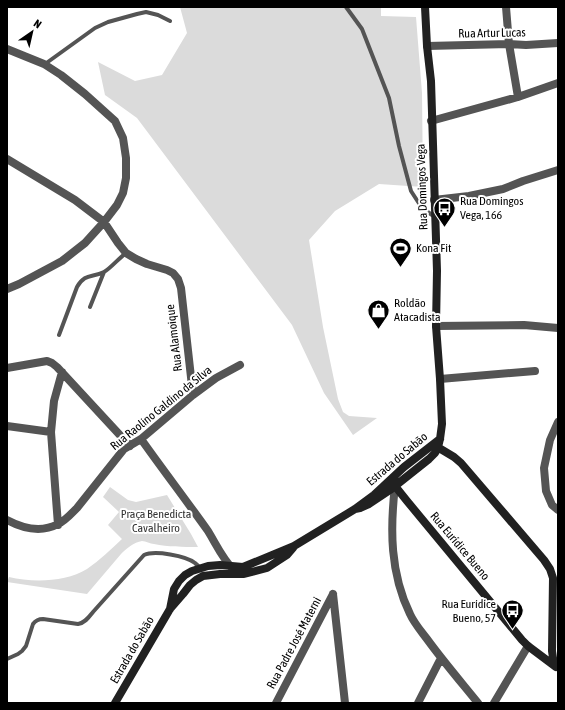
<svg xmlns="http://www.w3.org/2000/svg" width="565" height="710" font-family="'Asap Condensed',sans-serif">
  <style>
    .green { fill: #dbdbdb }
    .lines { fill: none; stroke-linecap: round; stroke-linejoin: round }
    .lane { stroke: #545454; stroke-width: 4 }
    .street { stroke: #545454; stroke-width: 8 }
    .secondary { stroke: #212121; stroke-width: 8 }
    .labels { text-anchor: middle; stroke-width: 4; stroke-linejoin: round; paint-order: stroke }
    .street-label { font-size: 12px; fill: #000; stroke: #fff }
    .poi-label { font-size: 12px; fill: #000; stroke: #fff; text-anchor: start }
    .park-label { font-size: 12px; fill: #323232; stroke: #fff }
  </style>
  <rect width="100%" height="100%" fill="#fff"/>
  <!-- green -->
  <path class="green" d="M 180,7 L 381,7 L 381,16 L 416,17 L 422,93 L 423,187 L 379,184 L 335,211 L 309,240 L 323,327 L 338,399 L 343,412 L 349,416 L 377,418 L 353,435 L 324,393 L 292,325 L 137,118 L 105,95 L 98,62 L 135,81 L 162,75 L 187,33 Z
    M 110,487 L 128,500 L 136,502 L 167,495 L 191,534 L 198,547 C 183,547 168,547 154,544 C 150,544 146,541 142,541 C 134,542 126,549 121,554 L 87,594 L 7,582 L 9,577 C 33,583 66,582 87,569 C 100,560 111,549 122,539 L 108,525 L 119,512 L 103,497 Z"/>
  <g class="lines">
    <!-- lane -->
    <path class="lane" d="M 346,7 L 362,29 L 389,98 L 399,146 L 411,191 L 422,208 L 435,217
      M 45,64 L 95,28 L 108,22 L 137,14 L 146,12 L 158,15 L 170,21
      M 90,307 L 104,272
      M 59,335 L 77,287 C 85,273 92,278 104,272 C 111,268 119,258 126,253
      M 7,659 L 18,654 L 22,651 L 26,646 L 33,624 C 36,620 39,619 43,619 L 78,624 C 85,623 89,617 93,612 L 144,555 C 155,550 186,556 195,563 C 197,565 199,566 200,568"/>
    <!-- street -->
    <path class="street" d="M 506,7 L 509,44 L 518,97
      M 427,46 L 509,44 L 526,45 L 558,43
      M 7,49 L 44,64 L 61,75 L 85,94 L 115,121 L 123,138 L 126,158 L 126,178 L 123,193 L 117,205 L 104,222 L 85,243 L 62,261 L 19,284 L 7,289
      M 431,121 L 518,97 L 558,83
      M 7,159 L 75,200 L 104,222 L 118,243 L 126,253 L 136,259 L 147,264 L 167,270 L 173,273 L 178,279 L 181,288 L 193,395
      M 434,200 L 469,196 L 503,189 L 523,181 L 558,170
      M 436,326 L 524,325 L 558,328
      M 7,368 L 47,361 L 52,363 L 57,367 L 130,446
      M 440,379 L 535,371
      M 558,422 L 550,440 L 544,468 L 546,491 L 552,505 L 558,510
      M 7,426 L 51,432
      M 141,439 C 163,470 186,500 208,531 C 216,544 223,560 234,570
      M 395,486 C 390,529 390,573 410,614 C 414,623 421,631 427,639 C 443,661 461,682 478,703
      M 7,520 C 22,528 41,533 58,524 C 65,521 71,514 77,508 L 120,454 L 124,449 L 141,439 L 193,395 L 216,378 L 240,365
      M 58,525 L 51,432 L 54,401 L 62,372
      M 333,594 L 345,703
      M 276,703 L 333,594
      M 418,703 L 441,658
      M 494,703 L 528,646"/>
    <!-- secondary -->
    <path class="secondary" d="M 434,445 L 454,457 L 461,463 L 544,560 L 550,569 L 553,578 L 552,651 L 554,665
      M 395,480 L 395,486 L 407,501 L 522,640 L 528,646 L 556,667
      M 355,509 L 360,508 L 369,504 L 390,490 L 429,459 L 435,453 L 438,447 L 440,439 L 442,424 L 440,379 L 436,326 L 437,271 L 431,81 L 427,46 L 425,7
      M 170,609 L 174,589 L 179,581 L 185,575 L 192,571 L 208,566 L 220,565 L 243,567 L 294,546 L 355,509 L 374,495 L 404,467 L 440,439
      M 115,703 L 170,609 L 183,594 L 190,585 L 196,580 L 203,576 L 220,574 L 244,574 L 267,568 L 287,555 L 293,548"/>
  </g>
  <!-- icons -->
  <defs>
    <symbol id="bus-pin" viewBox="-11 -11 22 30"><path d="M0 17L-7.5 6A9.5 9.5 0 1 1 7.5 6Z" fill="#000" stroke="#fff"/><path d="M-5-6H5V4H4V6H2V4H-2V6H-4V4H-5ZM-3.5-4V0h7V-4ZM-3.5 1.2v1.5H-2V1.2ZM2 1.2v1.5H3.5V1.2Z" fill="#fff"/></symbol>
    <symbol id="stadium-pin" viewBox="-11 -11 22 30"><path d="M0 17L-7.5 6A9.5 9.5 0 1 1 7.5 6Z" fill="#000" stroke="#fff"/><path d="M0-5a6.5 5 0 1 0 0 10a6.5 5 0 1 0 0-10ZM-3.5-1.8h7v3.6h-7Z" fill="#fff"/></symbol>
    <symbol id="shop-pin" viewBox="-11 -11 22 30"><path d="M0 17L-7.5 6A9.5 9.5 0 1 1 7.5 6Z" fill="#000" stroke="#fff"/><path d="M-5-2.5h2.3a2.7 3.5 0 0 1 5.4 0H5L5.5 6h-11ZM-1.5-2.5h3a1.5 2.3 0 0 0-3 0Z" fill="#fff"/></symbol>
  </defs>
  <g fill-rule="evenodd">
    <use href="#bus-pin" x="432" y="196" width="25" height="34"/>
    <use href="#stadium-pin" x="388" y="236" width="25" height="34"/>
    <use href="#shop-pin" x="366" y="298" width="25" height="34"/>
    <use href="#bus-pin" x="500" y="598" width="25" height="34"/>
  </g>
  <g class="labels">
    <!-- street labels -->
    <g class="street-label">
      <text transform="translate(492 33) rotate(-1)" y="4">Rua Artur Lucas</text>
      <text transform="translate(422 187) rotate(-92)" y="4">Rua Domingos Vega</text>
      <text transform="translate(174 338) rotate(-97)" y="4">Rua Alamoique</text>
      <text transform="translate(161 408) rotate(-39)" y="4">Rua Raolino Galdino da Silva</text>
      <text transform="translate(397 459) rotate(-40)" y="4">Estrada do Sabão</text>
      <text transform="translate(460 546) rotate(50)" y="4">Rua Eurídice Bueno</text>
      <text transform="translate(294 643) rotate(-62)" y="4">Rua Padre José Materni</text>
      <text transform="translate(132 650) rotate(-60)" y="4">Estrada do Sabão</text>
    </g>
    <!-- poi labels -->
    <g class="poi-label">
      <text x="460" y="205">Rua Domingos<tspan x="460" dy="14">Vega, 166</tspan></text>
      <text x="416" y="252">Kona Fit</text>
      <text x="394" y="307">Roldão<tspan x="394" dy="14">Atacadista</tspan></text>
      <text x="496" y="608" text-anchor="end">Rua Eurídice<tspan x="496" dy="14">Bueno, 57</tspan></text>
    </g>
    <!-- park labels -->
    <g class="park-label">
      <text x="156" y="518">Praça Benedicta<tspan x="156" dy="14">Cavalheiro</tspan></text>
    </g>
  </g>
  <!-- border -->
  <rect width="565" height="710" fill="none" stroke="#000000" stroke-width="16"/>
  <!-- north arrow -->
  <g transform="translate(32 32) rotate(34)" stroke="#ffffff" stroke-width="3" paint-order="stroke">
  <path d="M0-3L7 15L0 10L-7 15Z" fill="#000000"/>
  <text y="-6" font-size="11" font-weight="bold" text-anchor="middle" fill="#000000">N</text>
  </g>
</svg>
